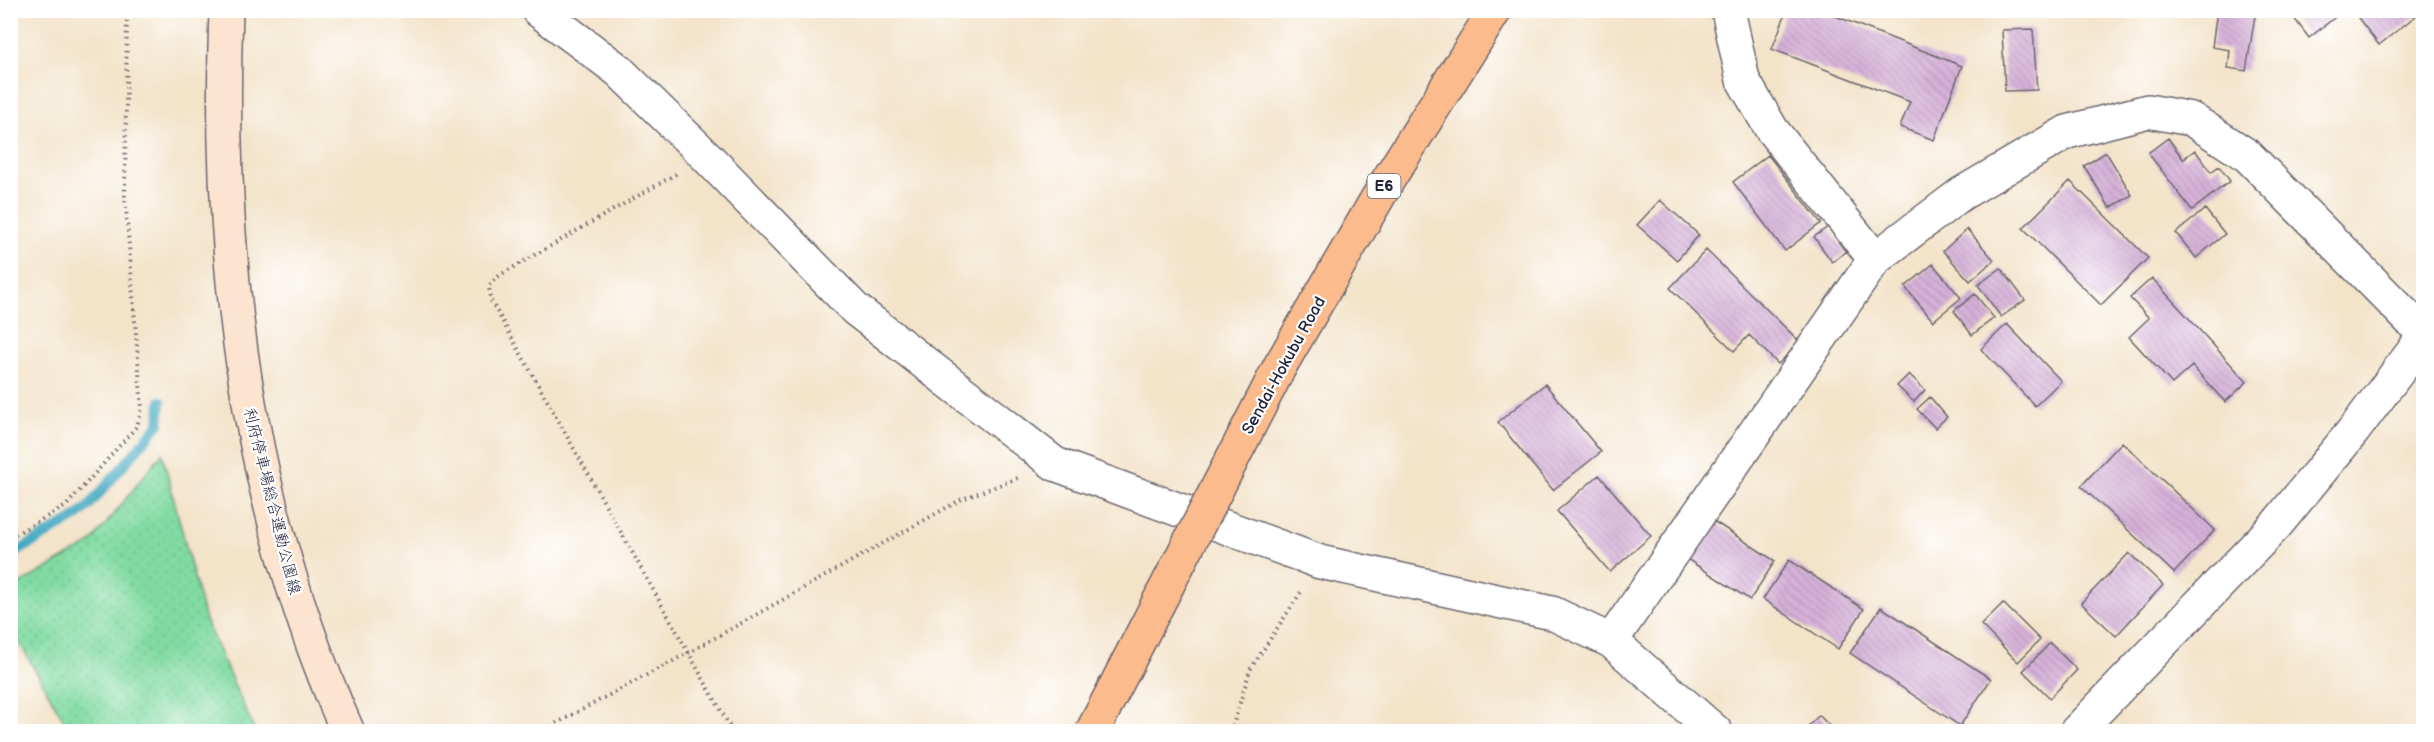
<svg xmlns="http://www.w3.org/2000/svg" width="2434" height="742" font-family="'Balsamiq Sans','Klee One',sans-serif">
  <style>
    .grass { fill: url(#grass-dots); stroke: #527e6e; stroke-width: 1.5 }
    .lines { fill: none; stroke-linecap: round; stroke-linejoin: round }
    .stream { stroke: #41a8c1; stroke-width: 10 }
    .building { fill: url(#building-back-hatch) }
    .minor-casing { stroke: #6b666d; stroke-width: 36 }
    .tertiary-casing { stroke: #6b666d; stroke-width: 36 }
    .secondary-casing { stroke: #6b666d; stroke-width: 36 }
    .motorway-casing { stroke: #6b666d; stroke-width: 36 }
    .path { stroke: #6b666d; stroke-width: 4; stroke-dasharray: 1.5 4.5; stroke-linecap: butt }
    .minor { stroke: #fff; stroke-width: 33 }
    .tertiary { stroke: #fff; stroke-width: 33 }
    .secondary { stroke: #fde4d1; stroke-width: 33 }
    .motorway { stroke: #fbbb8d; stroke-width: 33 }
    .motorway-bridge-casing { stroke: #6b666d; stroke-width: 36; stroke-linecap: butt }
    .motorway-bridge { stroke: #fbbb8d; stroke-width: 33 }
    .labels { text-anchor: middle; stroke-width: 4.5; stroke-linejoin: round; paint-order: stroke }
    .shield { fill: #fff; stroke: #646476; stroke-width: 1.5 }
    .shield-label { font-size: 15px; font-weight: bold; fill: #22223b }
    .street-label { font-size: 16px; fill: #22223b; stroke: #fff }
  </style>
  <defs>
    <pattern id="grass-dots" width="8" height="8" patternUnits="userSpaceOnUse" patternTransform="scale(1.5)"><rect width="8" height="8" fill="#81dba1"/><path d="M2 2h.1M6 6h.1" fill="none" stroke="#6fbc8c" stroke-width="1.8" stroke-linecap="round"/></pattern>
    <pattern id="building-back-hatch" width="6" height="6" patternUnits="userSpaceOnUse" patternTransform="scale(1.5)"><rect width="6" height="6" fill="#d6b1d8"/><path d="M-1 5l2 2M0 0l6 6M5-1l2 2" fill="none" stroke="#b798ba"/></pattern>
  </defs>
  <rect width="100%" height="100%" fill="#fff"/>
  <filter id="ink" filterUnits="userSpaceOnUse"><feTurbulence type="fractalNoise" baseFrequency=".0167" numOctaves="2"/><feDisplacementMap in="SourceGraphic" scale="12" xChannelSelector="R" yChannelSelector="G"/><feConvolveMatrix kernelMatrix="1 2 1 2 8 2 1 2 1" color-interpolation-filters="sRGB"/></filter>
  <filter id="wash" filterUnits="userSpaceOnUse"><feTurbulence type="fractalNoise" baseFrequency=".008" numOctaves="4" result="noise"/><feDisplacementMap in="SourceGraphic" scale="24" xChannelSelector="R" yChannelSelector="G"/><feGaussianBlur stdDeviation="1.35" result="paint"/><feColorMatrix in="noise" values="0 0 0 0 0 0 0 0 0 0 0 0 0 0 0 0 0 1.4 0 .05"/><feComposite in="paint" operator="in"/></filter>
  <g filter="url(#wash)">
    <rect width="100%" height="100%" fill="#f3e3c9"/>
    <!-- grass -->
    <path class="grass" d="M 162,453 L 205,620 L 255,731 L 70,731 L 11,628 L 11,589 L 91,543 Z"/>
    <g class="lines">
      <!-- stream -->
      <path class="stream" d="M 10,556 L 76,517 L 88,507 L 159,424 L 161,401"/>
    </g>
    <g id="blocks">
      <!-- building -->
      <path class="building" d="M 1787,10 L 1820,10 L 1962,66 L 1934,140 L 1900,127 L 1910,102 L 1772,49 Z
        M 2169,10 L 2199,10 L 2199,13 L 2169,13 Z
        M 2217,10 L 2256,10 L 2246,71 L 2228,68 L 2230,50 L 2212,47 Z
        M 2288,10 L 2344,10 L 2309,38 Z
        M 2352,10 L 2423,10 L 2379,45 Z
        M 2033,29 L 2037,90 L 2005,91 L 2002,30 Z
        M 2168,138 L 2183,159 L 2195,150 L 2211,172 L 2219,166 L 2230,181 L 2192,210 L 2148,153 Z
        M 2106,152 L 2132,195 L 2110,208 L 2084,166 Z
        M 1768,155 L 1821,223 L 1785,251 L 1733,182 Z
        M 2070,181 L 2148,258 L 2101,305 L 2023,228 Z
        M 1660,200 L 1699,235 L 1677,260 L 1637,225 Z
        M 2205,209 L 2225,234 L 2196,258 L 2176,233 Z
        M 1828,227 L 1846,252 L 1832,262 L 1814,237 Z
        M 1967,229 L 1994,260 L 1970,281 L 1943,251 Z
        M 1706,250 L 1800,342 L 1778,364 L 1749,335 L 1734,351 L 1670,288 Z
        M 1933,264 L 1961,298 L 1933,321 L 1905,287 Z
        M 2001,268 L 2025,300 L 2001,317 L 1978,285 Z
        M 2152,278 L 2247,382 L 2225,402 L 2192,366 L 2172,384 L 2129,337 L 2149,318 L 2130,298 Z
        M 1975,294 L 1994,318 L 1972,335 L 1954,311 Z
        M 2007,324 L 2061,381 L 2035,406 L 1981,349 Z
        M 1909,374 L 1925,390 L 1914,402 L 1897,386 Z
        M 1545,384 L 1601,452 L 1553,490 L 1498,422 Z
        M 1930,397 L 1947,417 L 1935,428 L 1917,409 Z
        M 2122,442 L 2215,530 L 2174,573 L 2081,486 Z
        M 1599,475 L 1651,536 L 1610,572 L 1557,511 Z
        M 1712,520 L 1775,561 L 1750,600 L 1687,559 Z
        M 2129,553 L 2163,585 L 2116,636 L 2081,603 Z
        M 1789,560 L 1864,609 L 1838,649 L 1763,599 Z
        M 2003,603 L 2040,640 L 2018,662 L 1981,625 Z
        M 1881,607 L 1991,679 L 1960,726 L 1850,653 Z
        M 2050,643 L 2077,670 L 2050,698 L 2023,671 Z
        M 1819,715 L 1835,732 L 1803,732 Z"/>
    </g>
  </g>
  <g filter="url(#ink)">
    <use href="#blocks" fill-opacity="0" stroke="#6b666d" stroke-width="1.5"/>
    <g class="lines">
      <defs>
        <path id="minor" d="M 538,10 L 618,70 L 707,157 L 855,309 L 1055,464 L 1320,562 L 1552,613 L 1611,641 L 1716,732
          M 1728,10 L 1743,80 L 1772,130 L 1875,259
          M 1611,641 L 1875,259 L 1961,194 L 2067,132 L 2148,111 L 2191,119 L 2248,156 L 2424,334"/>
        <path id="tertiary" d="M 2076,732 L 2276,525 L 2354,430 L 2424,337"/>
        <path id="secondary" d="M 226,10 C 217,260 245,502 348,732"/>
        <path id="motorway" d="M 1280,366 L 1388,180 L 1495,10"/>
      </defs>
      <!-- minor casing -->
      <use href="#minor" class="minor-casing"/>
      <!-- tertiary casing -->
      <use href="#tertiary" class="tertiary-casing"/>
      <!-- secondary casing -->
      <use href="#secondary" class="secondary-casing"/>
      <!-- motorway casing -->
      <use href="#motorway" class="motorway-casing"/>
      <!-- path -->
      <path class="path" d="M 676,174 L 500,275 L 489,285 L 490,299 L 733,732
        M 10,537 L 66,506 L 137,426 L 142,409 L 125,196 L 127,10
        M 540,732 L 688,653 L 962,499 L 1018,478
        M 1231,732 L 1250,670 L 1301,592"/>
      <!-- minor -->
      <use href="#minor" class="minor"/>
      <!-- tertiary -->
      <use href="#tertiary" class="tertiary"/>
      <!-- secondary -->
      <use href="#secondary" class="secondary"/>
      <!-- motorway -->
      <use href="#motorway" class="motorway"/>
      <defs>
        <path id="motorway-bridge" d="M 1092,732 L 1280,366"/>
      </defs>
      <!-- motorway-bridge casing -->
      <use href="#motorway-bridge" class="motorway-bridge-casing"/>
      <!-- motorway-bridge -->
      <use href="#motorway-bridge" class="motorway-bridge"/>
    </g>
  </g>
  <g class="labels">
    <!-- shield labels -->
    <rect class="shield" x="1367.5" y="174" width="33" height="24" rx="4.5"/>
    <g class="shield-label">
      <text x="1384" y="191">E6</text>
    </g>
    <!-- street labels -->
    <g class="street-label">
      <text transform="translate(1283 365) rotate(-61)" y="6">Sendai-Hokubu Road</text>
      <text transform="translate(273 501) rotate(76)" y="6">利府停車場総合運動公園線</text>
    </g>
  </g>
  <!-- margin -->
  <rect width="2434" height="742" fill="none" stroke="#fff" stroke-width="36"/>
</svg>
